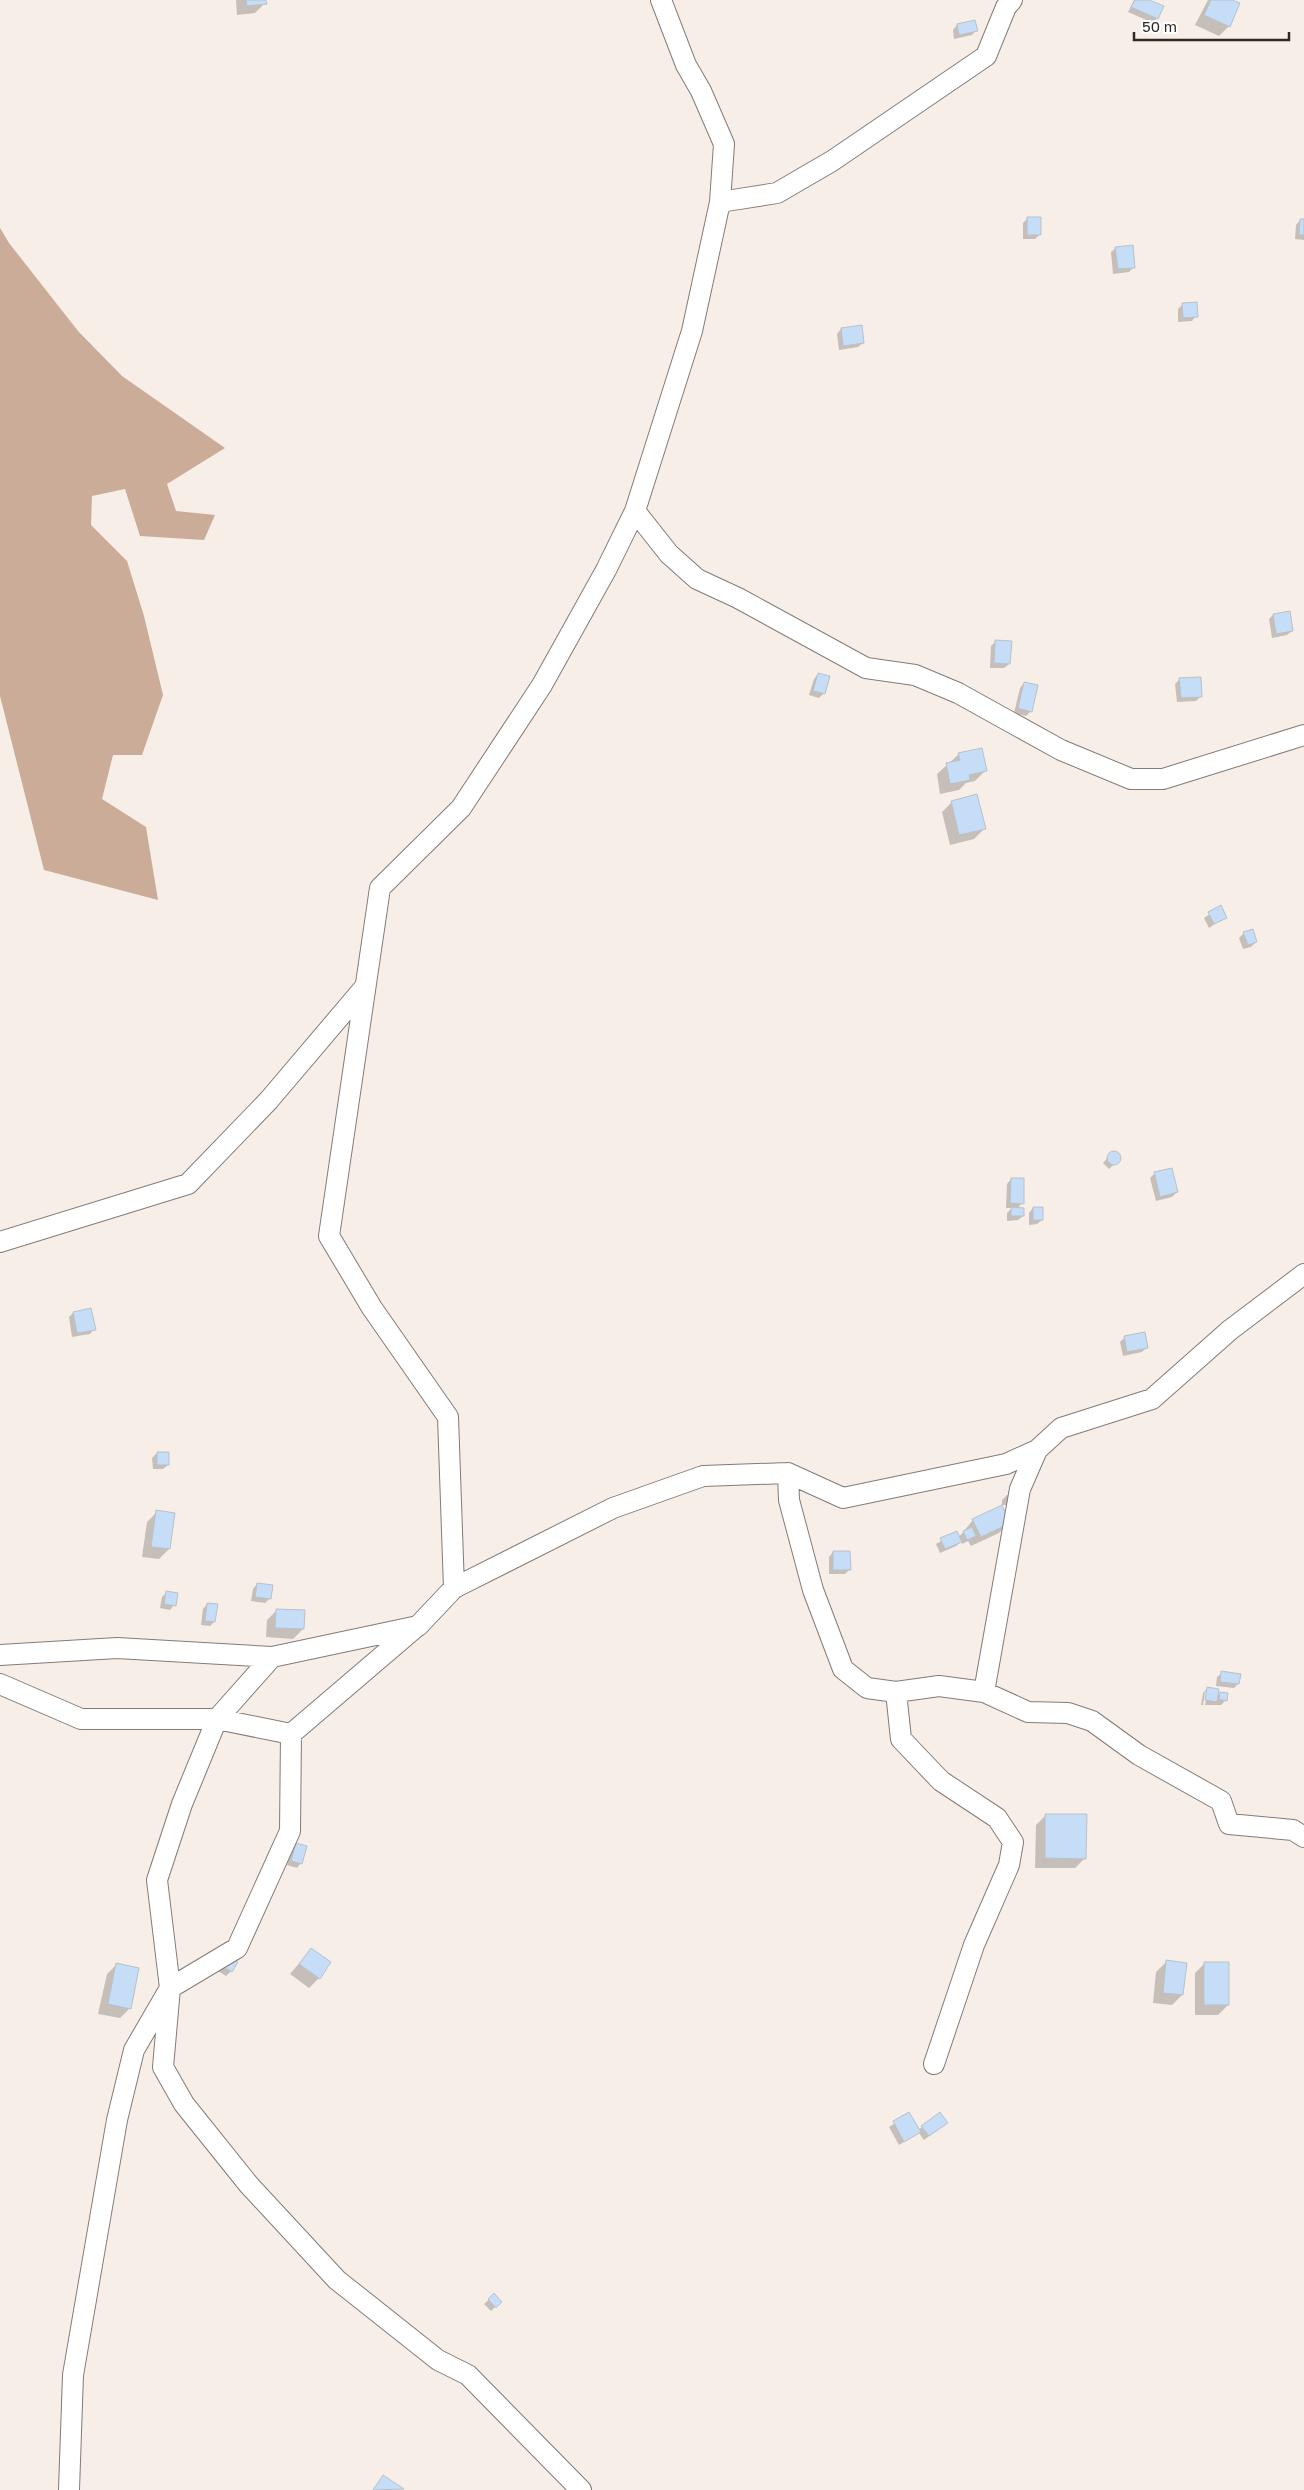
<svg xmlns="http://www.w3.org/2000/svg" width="1304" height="2490" font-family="'Golos Text',sans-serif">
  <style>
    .water { fill: #caac98 }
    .shadow { fill: #0003 }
    .building { fill: #c5ddf7; stroke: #bac1c9 }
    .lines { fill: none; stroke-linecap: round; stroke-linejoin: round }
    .minor-casing { stroke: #847b76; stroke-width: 22 }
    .minor { stroke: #fff; stroke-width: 20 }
  </style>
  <rect width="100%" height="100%" fill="#f7eee8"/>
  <!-- water -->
  <path class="water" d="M 0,228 L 9,243 L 78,331 L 122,376 L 225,448 L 167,484 L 176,511 L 215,515 L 204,540 L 140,536 L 125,489 L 92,496 L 91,525 L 127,561 L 144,616 L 163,695 L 142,755 L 113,755 L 102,799 L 146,827 L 158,900 L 44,870 L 0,696 Z"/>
  <!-- shadow -->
  <path class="shadow" d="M 236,0 L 265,0 L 265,3 L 255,13 L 237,15 Z
    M 1134,0 L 1146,0 L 1157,18 L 1153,23 L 1128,12 Z
    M 1208,0 L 1229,0 L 1229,26 L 1219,36 L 1195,25 Z
    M 957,25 L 976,30 L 972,35 L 954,39 L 953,30 Z
    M 1028,218 L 1040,234 L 1035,239 L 1023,239 L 1023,223 Z
    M 1300,220 L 1304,221 L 1304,240 L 1295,239 L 1296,225 Z
    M 1116,248 L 1134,267 L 1129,272 L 1113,274 L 1111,252 Z
    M 1183,304 L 1196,316 L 1192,321 L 1178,322 L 1178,309 Z
    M 841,329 L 863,343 L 858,347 L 839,350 L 837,334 Z
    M 1273,615 L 1292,631 L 1287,635 L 1272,638 L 1269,619 Z
    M 996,641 L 1009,664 L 1004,668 L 990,668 L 991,646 Z
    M 818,674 L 824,693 L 819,698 L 809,695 L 814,679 Z
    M 1180,679 L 1201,696 L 1196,701 L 1177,702 L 1175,684 Z
    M 1024,683 L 1031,711 L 1026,716 L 1014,713 L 1020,688 Z
    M 959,754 L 985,771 L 975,781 L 966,783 L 959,790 L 940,794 L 937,774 Z
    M 952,802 L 984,829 L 974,839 L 950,845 L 942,812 Z
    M 1220,907 L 1225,917 L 1209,928 L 1204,918 Z
    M 1244,933 L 1256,942 L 1251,947 L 1243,949 L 1239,938 Z
    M 1112,1153 L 1119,1155 L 1120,1159 L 1109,1169 L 1103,1163 Z
    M 1155,1173 L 1177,1192 L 1172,1197 L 1156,1201 L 1150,1178 Z
    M 1011,1179 L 1022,1203 L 1017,1209 L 1023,1216 L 1018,1220 L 1007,1221 L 1007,1213 L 1012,1208 L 1006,1208 L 1007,1184 Z
    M 1033,1208 L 1042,1220 L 1037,1224 L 1029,1225 L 1029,1213 Z
    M 73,1313 L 94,1329 L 90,1334 L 72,1337 L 69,1317 Z
    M 1125,1337 L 1146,1348 L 1142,1352 L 1123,1356 L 1120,1342 Z
    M 157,1453 L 168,1465 L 163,1469 L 153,1469 L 152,1458 Z
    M 1007,1495 L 1013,1495 L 1008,1505 L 1002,1505 L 1002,1500 Z
    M 157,1512 L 169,1549 L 159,1559 L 142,1557 L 147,1522 Z
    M 973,1520 L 1009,1523 L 999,1533 L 971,1546 L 968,1541 L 962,1544 L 961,1541 L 956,1546 L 940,1553 L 936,1544 L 956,1532 L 959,1537 Z
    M 833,1552 L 850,1569 L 845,1574 L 829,1574 L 829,1557 Z
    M 257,1584 L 270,1598 L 265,1603 L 251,1601 L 253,1589 Z
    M 167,1592 L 174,1605 L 170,1610 L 160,1608 L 162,1597 Z
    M 207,1604 L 214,1622 L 210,1626 L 201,1625 L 203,1609 Z
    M 277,1610 L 303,1629 L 293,1639 L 266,1637 L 267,1620 Z
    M 1222,1673 L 1238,1684 L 1234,1688 L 1216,1686 L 1217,1677 Z
    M 1207,1689 L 1216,1697 L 1220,1693 L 1226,1700 L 1221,1705 L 1205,1705 L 1207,1692 L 1205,1692 L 1203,1705 L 1201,1705 L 1203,1693 Z
    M 1046,1815 L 1085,1858 L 1075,1868 L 1035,1868 L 1036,1825 Z
    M 296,1844 L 301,1863 L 297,1868 L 287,1865 L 291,1849 Z
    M 311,1949 L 319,1978 L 309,1988 L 290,1974 Z
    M 1166,1962 L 1182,1995 L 1172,2005 L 1153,2003 L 1156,1972 Z
    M 223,1963 L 231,1971 L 226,1976 L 218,1971 Z
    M 1205,1963 L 1228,2005 L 1218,2015 L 1195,2015 L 1195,1973 Z
    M 117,1964 L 130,2008 L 120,2018 L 98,2014 L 107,1974 Z
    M 909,2114 L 918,2130 L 922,2127 L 941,2127 L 924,2140 L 919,2133 L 899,2145 L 889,2127 Z
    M 494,2295 L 500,2302 L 491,2311 L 484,2304 Z
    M 383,2477 L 402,2489 L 373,2490 Z"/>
  <!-- building -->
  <path class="building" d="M 246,0 L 266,0 L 267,4 L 247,6 Z
    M 1135,0 L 1149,0 L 1164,6 L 1158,19 L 1131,7 Z
    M 1211,0 L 1232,0 L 1240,3 L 1230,27 L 1204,15 Z
    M 975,20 L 978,31 L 959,35 L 957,24 Z
    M 1027,217 L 1041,217 L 1041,235 L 1027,235 Z
    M 1300,219 L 1304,219 L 1304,235 L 1299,235 Z
    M 1133,245 L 1135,268 L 1118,269 L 1115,247 Z
    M 1197,302 L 1198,317 L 1183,318 L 1182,303 Z
    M 862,325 L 864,343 L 843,346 L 841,328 Z
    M 1290,611 L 1293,631 L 1276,634 L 1273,614 Z
    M 995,640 L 1012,641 L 1010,664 L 994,663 Z
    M 818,673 L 830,676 L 825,694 L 813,691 Z
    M 1201,677 L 1202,697 L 1181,698 L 1179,678 Z
    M 1024,682 L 1038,685 L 1032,712 L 1018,708 Z
    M 982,748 L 987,771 L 969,775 L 970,780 L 950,784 L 946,763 L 960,760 L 958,753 Z
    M 977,794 L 986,829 L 959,835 L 951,801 Z
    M 1221,905 L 1227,918 L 1214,924 L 1208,912 Z
    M 1253,929 L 1257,942 L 1248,945 L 1243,932 Z
    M1107 1158a7 7 0 1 1 14 0a7 7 0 1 1-14 0Z
    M 1172,1168 L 1178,1192 L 1160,1197 L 1154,1172 Z
    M 1011,1178 L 1024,1178 L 1024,1204 L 1010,1203 Z
    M 1011,1207 L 1024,1208 L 1024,1216 L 1011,1216 Z
    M 1033,1207 L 1043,1207 L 1043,1220 L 1033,1220 Z
    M 91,1308 L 96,1330 L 77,1333 L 73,1312 Z
    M 1145,1332 L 1148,1348 L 1127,1352 L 1124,1336 Z
    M 157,1452 L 169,1452 L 169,1465 L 157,1465 Z
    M 1002,1505 L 1010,1523 L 981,1537 L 972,1519 Z
    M 156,1510 L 175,1513 L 170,1549 L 151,1547 Z
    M 972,1527 L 976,1536 L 967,1540 L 963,1531 Z
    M 957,1531 L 962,1542 L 945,1549 L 940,1538 Z
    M 833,1551 L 850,1551 L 851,1570 L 833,1570 Z
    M 257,1583 L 273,1585 L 271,1599 L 255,1597 Z
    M 166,1591 L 178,1593 L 176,1606 L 164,1604 Z
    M 207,1603 L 218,1604 L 215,1622 L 205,1621 Z
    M 276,1609 L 305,1610 L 304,1629 L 275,1628 Z
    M 1221,1671 L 1241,1674 L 1239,1684 L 1220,1682 Z
    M 1207,1687 L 1219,1689 L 1217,1702 L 1205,1700 Z
    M 1220,1692 L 1228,1693 L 1227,1701 L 1219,1699 Z
    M 1045,1814 L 1087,1814 L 1086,1859 L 1045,1858 Z
    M 296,1843 L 307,1846 L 302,1864 L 291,1861 Z
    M 311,1948 L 331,1962 L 320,1979 L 299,1964 Z
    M 228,1957 L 238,1962 L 232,1972 L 222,1966 Z
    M 1166,1960 L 1187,1963 L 1183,1995 L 1163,1993 Z
    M 1204,1962 L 1229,1962 L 1229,2005 L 1204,2005 Z
    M 116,1963 L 139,1968 L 131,2009 L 108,2004 Z
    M 909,2112 L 921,2132 L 904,2142 L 893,2121 Z
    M 940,2112 L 948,2123 L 929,2136 L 921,2126 Z
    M 494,2293 L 502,2302 L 496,2308 L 488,2299 Z
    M 383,2475 L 404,2489 L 373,2490 Z"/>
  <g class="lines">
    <defs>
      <path id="minor" d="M 720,202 L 777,193 L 832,161 L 986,56 L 1006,7 L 1012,0
        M 635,511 L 669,554 L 697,579 L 738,598 L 866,668 L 915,675 L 958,693 L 1061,750 L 1131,779 L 1163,779 L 1304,735
        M 0,1242 L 188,1184 L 269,1100 L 364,988
        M 788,1473 L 789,1500 L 813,1590 L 843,1669 L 867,1688 L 896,1692 L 939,1686 L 984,1692 L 1020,1489 L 1037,1450
        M 454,1588 L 448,1417 L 372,1308 L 329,1236 L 380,888 L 461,808 L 542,685 L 606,570 L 635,511 L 692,331 L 720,202 L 724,144 L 701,91 L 686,65 L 661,0
        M 415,1628 L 291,1734 L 290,1831 L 237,1948 L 170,1988 L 163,2067 L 184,2104 L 249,2185 L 337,2280 L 438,2360 L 468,2375 L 581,2490
        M 0,1655 L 117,1648 L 272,1657 L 418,1626 L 454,1588 L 613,1508 L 703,1476 L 788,1473 L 843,1498 L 1006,1464 L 1037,1450 L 1061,1428 L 1152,1399 L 1230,1330 L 1304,1274
        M 0,1684 L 81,1719 L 217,1719 L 291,1734
        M 896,1692 L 901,1739 L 941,1781 L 997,1818 L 1013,1842 L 1009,1865 L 974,1945 L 934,2064
        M 984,1692 L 1028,1712 L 1068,1713 L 1092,1721 L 1139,1755 L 1221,1801 L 1229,1824 L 1293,1830 L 1304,1837
        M 69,2490 L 73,2375 L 117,2120 L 134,2050 L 170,1988 L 157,1880 L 182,1804 L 217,1719 L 272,1657"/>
    </defs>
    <!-- minor casing -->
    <use href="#minor" class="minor-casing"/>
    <!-- minor -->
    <use href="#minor" class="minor"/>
  </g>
  <!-- scale -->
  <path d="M1134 32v8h155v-8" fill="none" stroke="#2c2927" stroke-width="2.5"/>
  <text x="1142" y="32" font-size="15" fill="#2c2927" stroke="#ffffff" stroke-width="4" paint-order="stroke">50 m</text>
</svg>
